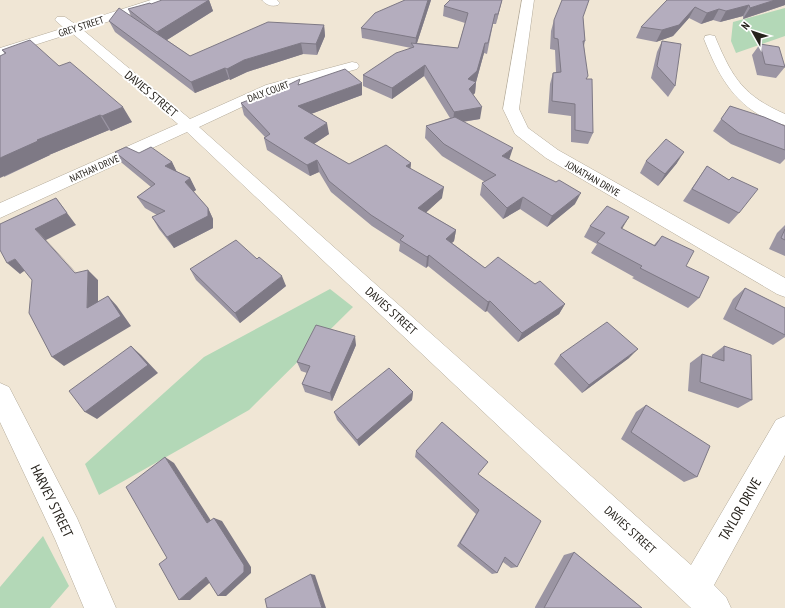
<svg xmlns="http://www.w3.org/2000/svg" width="785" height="608" font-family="'PT Sans Narrow',sans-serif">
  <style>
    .green { fill: #b3d8b7 }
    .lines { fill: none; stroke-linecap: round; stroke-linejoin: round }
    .minor-casing { stroke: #b4ab9a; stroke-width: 1 }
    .minor { fill: #fff; fill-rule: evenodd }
    .wall { fill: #9b95a3 }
    .shaded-wall { fill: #7e7985 }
    .building { fill: #b4adbe; stroke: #7e7985 }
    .labels { text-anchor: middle; stroke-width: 4; stroke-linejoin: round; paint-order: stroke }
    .far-street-label { font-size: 10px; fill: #26221c; stroke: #fff }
    .street-label { font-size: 12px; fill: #26221c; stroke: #fff }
    .near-street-label { font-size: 14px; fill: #26221c; stroke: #fff }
  </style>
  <rect width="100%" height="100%" fill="#f0e6d5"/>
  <!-- green -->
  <path class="green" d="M 785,8 L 785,36 L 736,53 L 731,41 L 733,22 Z
    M 330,289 L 353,307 L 249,410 L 99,495 L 85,464 L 204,357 Z
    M 43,536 L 69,586 L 50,608 L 0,608 L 0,587 Z"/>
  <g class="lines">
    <defs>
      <path id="minor" d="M 151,0 L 169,0 L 167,2 L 83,30 L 190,119 L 266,85 L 352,62 L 357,63 L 359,66 L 357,69 L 276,91 L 199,127 L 691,565 L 776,420 L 785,416 L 785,455 L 714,585 L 726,597 L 731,608 L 691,608 L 187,132 L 0,218 L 0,203 L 178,124 L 72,33 L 0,56 L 0,48 L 64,28 L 55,20 L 57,17 L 65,17 L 75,24 Z
        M 262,0 L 277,0 L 280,3 L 278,5 C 272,7 266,5 262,0 Z
        M 522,0 L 534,0 L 519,109 L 528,128 L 558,150 L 785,278 L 785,297 L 777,294 L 546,158 L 515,134 L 503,109 Z
        M 710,35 L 715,36 L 716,39 C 733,79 744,96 785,114 L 785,125 C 739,113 720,80 704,39 L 705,36 Z
        M 0,383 L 9,387 L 77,518 L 116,608 L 84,608 L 55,539 L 0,422 Z"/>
    </defs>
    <!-- minor casing -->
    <use href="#minor" class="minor-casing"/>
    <!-- minor -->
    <use href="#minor" class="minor"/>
  </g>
  <!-- wall -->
  <path class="wall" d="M 209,0 L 213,11 L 167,40 L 190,56 L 324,25 L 325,36 L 317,55 L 303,54 L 247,72 L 230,80 L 229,79 L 195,93 L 115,32 L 109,21 L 131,16 L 128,9 L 151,4 Z
    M 405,0 L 431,0 L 417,43 L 458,48 L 465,23 L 443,16 L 444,6 L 502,0 L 496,24 L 493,24 L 487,54 L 484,53 L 476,82 L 475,93 L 473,95 L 480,119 L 463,122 L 510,160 L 575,204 L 547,227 L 520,209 L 503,219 L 480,195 L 482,183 L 485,182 L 442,156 L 425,138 L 426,126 L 450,118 L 424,76 L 392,99 L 363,86 L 363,75 L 411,48 L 362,38 L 361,28 Z
    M 667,0 L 785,0 L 785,5 L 743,19 L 743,16 L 720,22 L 713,20 L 701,24 L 689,18 L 673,36 L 656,42 L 636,38 L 641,27 Z
    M 583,17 L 585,41 L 584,46 L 587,79 L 593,133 L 588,144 L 571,142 L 571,116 L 548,113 L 550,84 L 553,73 L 556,72 L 555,50 L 550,49 L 551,31 L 554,20 Z
    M 662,41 L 675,86 L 668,97 L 651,78 L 657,52 Z
    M 760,44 L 785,67 L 776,78 L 757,75 L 752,55 Z
    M 2,50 L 59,66 L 132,122 L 111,131 L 109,130 L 49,155 L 50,155 L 4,177 L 5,54 Z
    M 301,84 L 362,95 L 311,114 L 329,134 L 314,144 L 349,164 L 411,163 L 410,168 L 442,198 L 426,212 L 456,230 L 454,241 L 452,243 L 485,268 L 535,284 L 565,304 L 559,314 L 518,342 L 487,311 L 485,312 L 428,266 L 426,268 L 399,251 L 400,244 L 372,226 L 331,192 L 319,172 L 310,176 L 267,150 L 264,138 L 265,137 L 244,115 L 241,103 L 266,96 Z
    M 730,106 L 785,126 L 785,159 L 780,164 L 731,144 L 713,131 Z
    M 115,152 L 139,153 L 172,162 L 176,171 L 190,178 L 196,190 L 193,191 L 208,208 L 213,219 L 213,228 L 174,248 L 159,229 L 152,217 L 157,215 L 145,208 L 137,197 L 151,187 L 122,163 Z
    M 646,161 L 677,163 L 658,186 L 640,173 Z
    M 707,166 L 729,180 L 739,213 L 729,224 L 683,201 Z
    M 785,225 L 785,256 L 769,249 L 777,233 Z
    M 590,226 L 622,229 L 654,245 L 662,236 L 686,266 L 699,298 L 688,308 L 632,278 L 634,277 L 591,253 L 597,244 L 584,237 Z
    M 257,259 L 286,286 L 240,323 L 196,280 L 190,269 Z
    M 745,288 L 785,308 L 785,337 L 773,345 L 723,319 L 733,299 Z
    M 356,345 L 332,401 L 305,392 L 302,384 L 307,373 L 301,371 L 297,362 Z
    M 724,346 L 752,400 L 738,408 L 688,391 L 690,363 L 702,354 L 712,358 L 712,355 Z
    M 560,355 L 629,358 L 582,393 L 554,364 Z
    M 413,392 L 412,400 L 359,446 L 337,420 L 334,412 Z
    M 646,405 L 697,477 L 684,482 L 621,439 L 636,412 Z
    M 416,451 L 478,475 L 517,567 L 511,568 L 503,562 L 497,573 L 492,574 L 457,546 L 476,514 L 415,457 Z
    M 574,552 L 642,608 L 535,608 L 535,607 L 564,555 Z"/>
  <!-- shaded-wall -->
  <path class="shaded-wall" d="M 209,0 L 213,11 L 162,43 L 157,32 Z
    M 428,0 L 431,0 L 415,49 L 416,38 Z
    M 502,0 L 496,24 L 498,14 Z
    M 775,0 L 785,0 L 785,5 L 743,19 L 750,8 Z
    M 749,5 L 743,16 L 720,22 L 726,11 Z
    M 695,7 L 689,18 L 673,36 L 656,42 L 662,30 Z
    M 719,9 L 713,20 L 701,24 L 707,13 Z
    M 324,25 L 325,36 L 317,55 L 316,44 Z
    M 301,43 L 303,54 L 247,72 L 230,80 L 227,69 L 244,60 Z
    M 485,43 L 484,53 L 476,82 L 468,79 Z
    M 425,65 L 424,76 L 392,99 L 392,88 Z
    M 225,68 L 229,79 L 195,93 L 191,82 Z
    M 476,82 L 475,93 L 467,100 L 469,89 Z
    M 362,83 L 362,95 L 300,118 L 298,106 Z
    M 123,107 L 132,122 L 111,131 L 102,116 Z
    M 482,107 L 480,119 L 453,123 L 454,112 Z
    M 100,115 L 109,130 L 49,155 L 50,155 L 0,178 L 0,158 L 37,140 Z
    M 327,123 L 329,134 L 306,149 L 304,138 Z
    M 513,148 L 509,160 L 502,156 Z
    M 684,152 L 677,163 L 658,186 L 665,174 Z
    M 317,160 L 319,172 L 310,176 L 307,165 Z
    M 172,162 L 178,174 L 165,166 Z
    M 411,163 L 410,174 L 406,166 Z
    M 190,178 L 196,190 L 191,194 L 185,182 Z
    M 444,187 L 442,198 L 418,220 L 418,208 Z
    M 581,193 L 575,204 L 547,227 L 552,216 Z
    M 523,197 L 520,209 L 503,219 L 507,208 Z
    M 56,198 L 76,225 L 46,240 L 86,283 L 35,229 Z
    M 208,208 L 213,219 L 213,228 L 174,248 L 167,237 Z
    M 629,217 L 622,229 L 621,228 Z
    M 456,230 L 454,241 L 444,250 L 446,239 Z
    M 429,255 L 428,266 L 426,268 L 427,257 Z
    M 15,259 L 27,269 L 20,274 L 7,263 Z
    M 88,270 L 98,280 L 98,318 L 87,308 Z
    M 282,276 L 286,286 L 240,323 L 235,313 Z
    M 108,296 L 117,306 L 131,326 L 64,366 L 52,357 Z
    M 490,301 L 487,311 L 485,312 L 488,302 Z
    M 565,304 L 559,314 L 518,342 L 522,333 Z
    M 355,336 L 356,345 L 332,401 L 330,393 Z
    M 131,346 L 141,355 L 158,373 L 97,419 L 85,412 Z
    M 638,349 L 629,358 L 582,393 L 589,385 Z
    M 413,392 L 412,400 L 359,446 L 357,440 Z
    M 165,457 L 174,463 L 215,527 L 207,523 Z
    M 214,518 L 222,521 L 251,567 L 251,573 L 226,596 L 218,596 Z
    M 311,574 L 315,575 L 326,608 L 322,608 Z
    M 206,577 L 215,578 L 190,600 L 179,600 Z"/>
  <!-- building -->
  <path class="building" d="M 162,0 L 209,0 L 157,32 L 128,9 L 150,3 L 151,4 Z
    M 405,0 L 428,0 L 416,38 L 361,28 L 375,13 Z
    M 450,0 L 502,0 L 498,14 L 495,14 L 488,43 L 485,43 L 477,71 L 468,79 L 476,82 L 469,89 L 482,107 L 454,112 L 425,65 L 392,88 L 363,75 L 396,53 L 414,47 L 411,43 L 458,48 L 468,13 L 444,6 Z
    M 562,0 L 589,0 L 583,17 L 585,41 L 583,41 L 588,76 L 586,79 L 592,79 L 593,133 L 575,130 L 575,104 L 552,101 L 553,73 L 561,72 L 558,39 L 554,38 L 554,20 Z
    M 667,0 L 775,0 L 750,8 L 749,5 L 726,11 L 719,9 L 707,13 L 695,7 L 679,25 L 662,30 L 641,27 Z
    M 119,8 L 190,56 L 268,22 L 324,25 L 316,44 L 301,43 L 244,60 L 227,69 L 225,68 L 191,82 L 109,21 Z
    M 30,40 L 59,66 L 70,62 L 123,107 L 102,116 L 100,115 L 37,140 L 38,141 L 0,158 L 0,56 L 6,53 L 2,50 Z
    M 662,41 L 681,44 L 675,86 L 657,66 Z
    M 760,44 L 779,47 L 785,67 L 765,64 Z
    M 345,69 L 362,83 L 298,106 L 327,123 L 304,138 L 349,164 L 386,145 L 411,163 L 406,166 L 444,187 L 418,208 L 456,230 L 446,239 L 485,268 L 498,257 L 535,284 L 540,281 L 565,304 L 522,333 L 490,301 L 488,302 L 429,255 L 427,257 L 400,240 L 404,236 L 371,215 L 329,181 L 317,160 L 307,165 L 264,138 L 270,134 L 241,103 L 264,94 L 266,96 L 300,79 L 298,85 Z
    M 730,106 L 764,117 L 785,126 L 785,150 L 739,133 L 721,119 Z
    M 455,117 L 513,148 L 502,156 L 556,182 L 559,180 L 581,193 L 552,216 L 523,197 L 507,208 L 482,183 L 496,175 L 444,144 L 426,126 Z
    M 666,139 L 684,152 L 665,174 L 646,161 Z
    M 126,147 L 139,153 L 151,147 L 172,162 L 165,166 L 190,178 L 185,182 L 208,208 L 208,216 L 167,237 L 152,217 L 165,211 L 137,197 L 155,184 L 115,152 Z
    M 707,166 L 729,180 L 732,177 L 758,189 L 739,213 L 692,189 Z
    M 56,198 L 67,213 L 35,229 L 75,273 L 88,270 L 87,308 L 108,296 L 121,316 L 52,357 L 29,313 L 32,280 L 15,259 L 7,263 L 0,250 L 0,224 Z
    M 607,206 L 629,217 L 621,228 L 655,246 L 662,236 L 694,251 L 686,266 L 709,277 L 699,298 L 640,268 L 642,266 L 597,242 L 605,233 L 590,226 Z
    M 785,229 L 785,240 L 781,238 Z
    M 236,240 L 257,259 L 259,257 L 282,276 L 235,313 L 190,269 Z
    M 745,288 L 785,308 L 785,335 L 735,309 Z
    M 607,322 L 638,349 L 589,385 L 560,355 Z
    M 316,325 L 355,336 L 330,393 L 302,384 L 310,366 L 297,362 Z
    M 131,346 L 148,365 L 85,412 L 69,391 Z
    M 724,346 L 751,355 L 752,400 L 700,382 L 702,354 L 724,361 Z
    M 389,368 L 413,392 L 357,440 L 334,412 Z
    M 646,405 L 710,446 L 697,477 L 631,432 Z
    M 442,422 L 488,462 L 478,474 L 541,521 L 517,567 L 505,557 L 497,573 L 460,543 L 479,510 L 416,451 Z
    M 165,457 L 207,523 L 214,518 L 244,565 L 244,572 L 218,596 L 206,577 L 179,600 L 159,564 L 167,558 L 126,487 Z
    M 574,552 L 642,608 L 544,608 Z
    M 311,574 L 322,608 L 267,608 L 265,599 Z"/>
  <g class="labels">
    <!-- far-street labels -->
    <g class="far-street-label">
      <text transform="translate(81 26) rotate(-18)" y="4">GREY STREET</text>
      <text transform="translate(268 91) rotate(-20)" y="4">DALY COURT</text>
      <text transform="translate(94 168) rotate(-24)" y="4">NATHAN DRIVE</text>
      <text transform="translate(593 178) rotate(30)" y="4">JONATHAN DRIVE</text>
    </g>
    <!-- street labels -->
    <g class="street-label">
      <text transform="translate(151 94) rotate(40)" y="4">DAVIES STREET</text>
      <text transform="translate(391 311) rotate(42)" y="4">DAVIES STREET</text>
      <text transform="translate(630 530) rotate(42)" y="4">DAVIES STREET</text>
    </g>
    <!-- near-street labels -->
    <g class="near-street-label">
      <text transform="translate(52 501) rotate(64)" y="5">HARVEY STREET</text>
      <text transform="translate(740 509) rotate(-60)" y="5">TAYLOR DRIVE</text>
    </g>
  </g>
  <!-- north arrow -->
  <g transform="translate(753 32) rotate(309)" stroke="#ffffff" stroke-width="3" paint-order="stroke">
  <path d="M0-3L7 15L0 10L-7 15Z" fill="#26221c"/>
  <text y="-6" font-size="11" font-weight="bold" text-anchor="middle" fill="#26221c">N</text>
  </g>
</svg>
